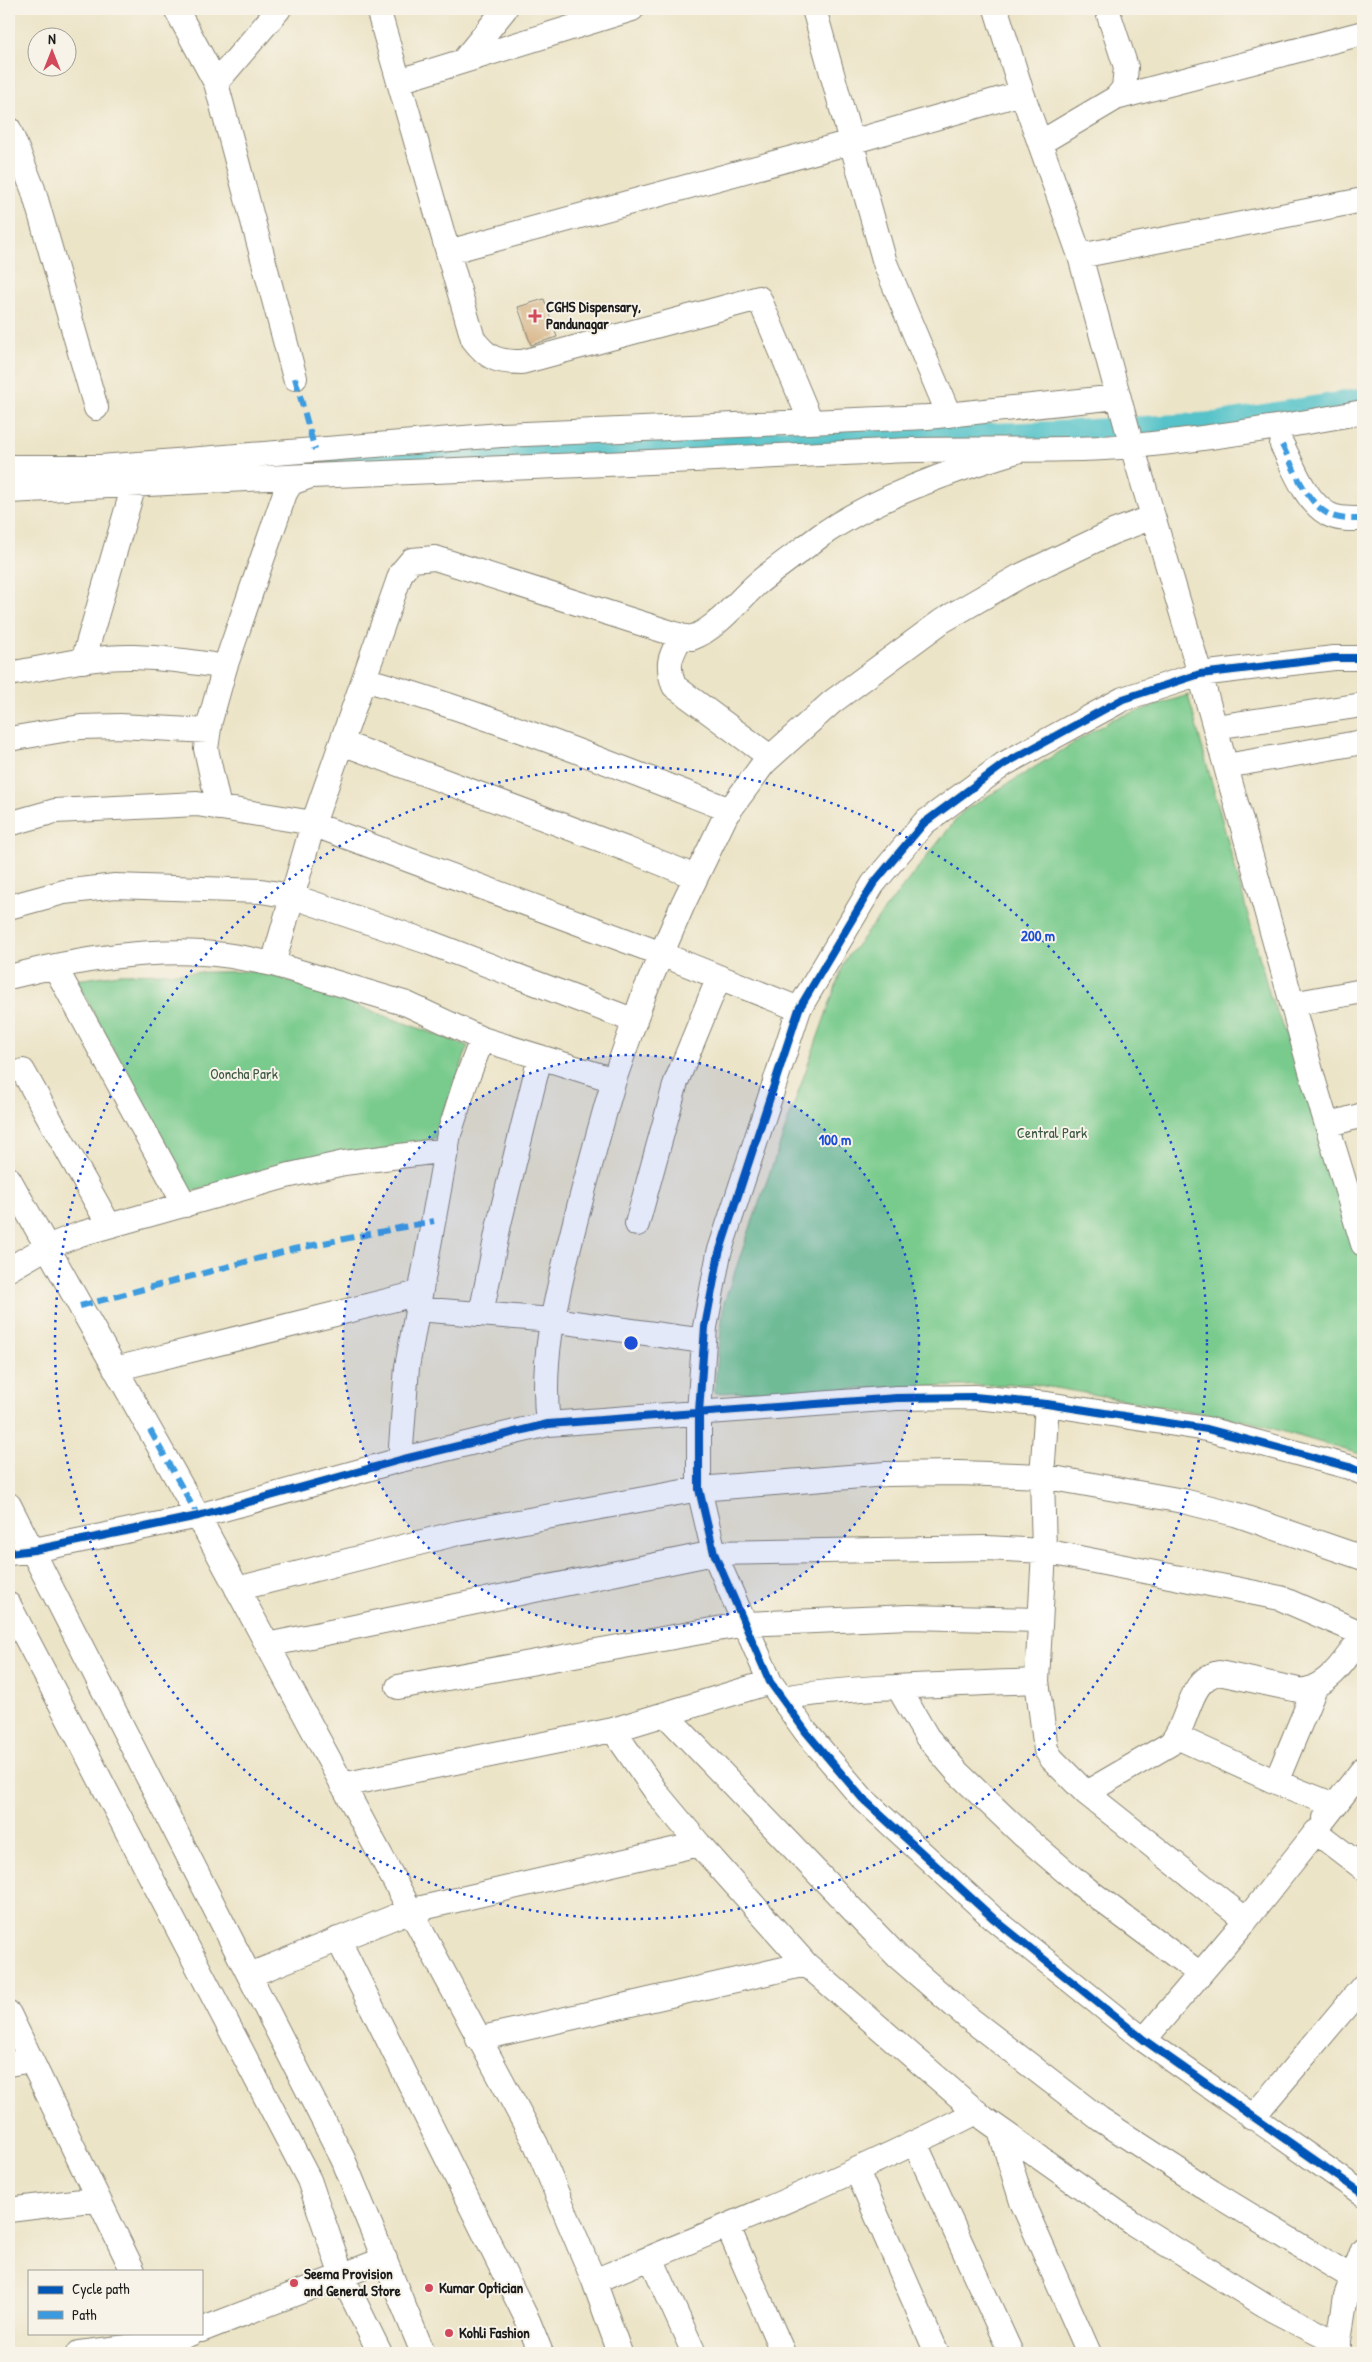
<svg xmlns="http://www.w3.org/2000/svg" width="1372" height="2362" font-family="'Patrick Hand',sans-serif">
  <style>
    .green { fill: #79cb8d; stroke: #4a7454 }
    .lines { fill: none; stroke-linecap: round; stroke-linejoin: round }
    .canal { stroke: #55c3c9; stroke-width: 20 }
    .building { fill: #d8b68a }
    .minor-casing { stroke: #848072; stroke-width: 26 }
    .minor { stroke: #fff; stroke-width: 24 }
    .quiet { stroke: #3c9bdf; stroke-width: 6; stroke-dasharray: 12 6; stroke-linecap: butt }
    .cycleway-casing { stroke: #f7f3e8; stroke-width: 11 }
    .cycleway { stroke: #0057b8; stroke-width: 8 }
    .ring { fill: none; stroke: #1d4ed8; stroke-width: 2.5; stroke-dasharray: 2.5 5 }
    .poi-dot { fill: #d1495b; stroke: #f7f3e8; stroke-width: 2 }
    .labels { text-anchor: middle; stroke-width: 4; stroke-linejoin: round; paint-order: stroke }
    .poi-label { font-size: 15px; font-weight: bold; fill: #1c1c1c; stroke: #f7f3e8; text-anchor: start }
    .park-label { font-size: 15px; fill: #3d5944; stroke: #f7f3e8 }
    .centre { fill: #1d4ed8; stroke: #f7f3e8; stroke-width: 2.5 }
    .ring-label { font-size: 15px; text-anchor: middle; font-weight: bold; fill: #1d4ed8; stroke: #f7f3e8; stroke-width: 4; stroke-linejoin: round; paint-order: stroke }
  </style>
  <rect width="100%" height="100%" fill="#f7f3e8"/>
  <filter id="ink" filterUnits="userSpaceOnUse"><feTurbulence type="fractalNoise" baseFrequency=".02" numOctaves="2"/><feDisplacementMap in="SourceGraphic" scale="10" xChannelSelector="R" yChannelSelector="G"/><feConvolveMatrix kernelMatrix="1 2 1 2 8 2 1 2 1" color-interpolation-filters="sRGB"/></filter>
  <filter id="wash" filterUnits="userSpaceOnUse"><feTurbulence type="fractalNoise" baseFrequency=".0096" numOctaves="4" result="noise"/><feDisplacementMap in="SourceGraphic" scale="20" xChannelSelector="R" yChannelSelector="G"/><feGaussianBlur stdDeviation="1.12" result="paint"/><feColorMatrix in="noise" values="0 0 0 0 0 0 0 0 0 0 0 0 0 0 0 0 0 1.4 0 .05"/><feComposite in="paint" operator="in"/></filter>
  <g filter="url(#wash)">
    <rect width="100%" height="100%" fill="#ece4c7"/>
    <!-- green -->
    <path class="green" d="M 1188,695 L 1270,996 L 1363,1222 L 1363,1455 L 1247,1421 L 1032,1384 L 714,1393 L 724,1302 L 845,960 L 962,812 L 1113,719 Z
      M 261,971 L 468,1046 L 437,1138 L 189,1192 L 76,980 L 119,974 Z"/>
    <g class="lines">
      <!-- canal -->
      <path class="canal" d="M 253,466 L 803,438 L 1055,431 L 1214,422 L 1363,398"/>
    </g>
    <g id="blocks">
      <!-- building -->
      <path class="building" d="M 544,299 L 557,337 L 531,345 L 518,307 Z"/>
    </g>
  </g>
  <g filter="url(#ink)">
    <use href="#blocks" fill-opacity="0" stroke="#848072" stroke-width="1"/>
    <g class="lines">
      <defs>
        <path id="minor" d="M 176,9 L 216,83 L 295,378
          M 378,9 L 473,339 C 488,359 497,362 522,362 L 759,298 L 811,422
          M 814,9 L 885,263 L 949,415
          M 996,9 L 1022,93 L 1080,256 L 1132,446 L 1200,674 L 1314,1082 L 1363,1244
          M 463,61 L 505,9
          M 399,81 L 632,9
          M 216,83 L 279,9
          M 1116,98 L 1363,33
          M 9,129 L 33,189 L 96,408
          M 1040,143 L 1116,98 L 1124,88 L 1126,67 L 1107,9
          M 448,252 L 851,142 L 1022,93
          M 1080,256 L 1363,200
          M 1282,445 C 1294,468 1305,501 1328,514 C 1338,520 1352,519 1363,519
          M 9,467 L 101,467 L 501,435 L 927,417 L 1118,397
          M 9,491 L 307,476
          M 681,636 C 670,658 666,662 674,686 L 770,757
          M 1363,658 L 1334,658 L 1200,674 L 1123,699 L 1004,764 L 924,823 L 873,884 L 799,1009 L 719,1253 L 705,1327 L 699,1412 L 699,1489 L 714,1553 L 770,1682 L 806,1732 L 862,1798 L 994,1919 L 1144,2040 L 1363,2194
          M 83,661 L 134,485
          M 225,667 L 285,493 L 291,483 L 311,476 C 503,469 696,460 888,451 C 970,447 1051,453 1132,446 C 1210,439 1287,426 1363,412
          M 9,674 C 50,667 92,656 134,657 C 165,658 195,662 225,667 L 210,721 L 206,749 L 219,808
          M 364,679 C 489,715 609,763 730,810
          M 1215,727 L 1363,705
          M 9,739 L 81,727 L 120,726 L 208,731
          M 342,743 L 626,849 L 696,877
          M 1226,766 L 1363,742
          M 9,824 L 55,811 L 197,804 L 307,822 L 651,950 L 799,1009
          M 9,907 L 64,892 L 115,886 L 261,891 L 291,896 L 428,942 L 635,1021
          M 55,967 L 185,1205
          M 9,977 C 74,960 157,946 224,955 C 241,957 257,961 273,964
          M 1292,1004 L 1363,991
          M 482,1039 L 407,1004 L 273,964 L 313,824 L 401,573 L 412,560 L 435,558 L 681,636 L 692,638 C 719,627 737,601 759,582 C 779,566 800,551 820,536 C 874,498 956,469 1020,450
          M 23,1071 L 109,1225
          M 1327,1125 L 1363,1115
          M 9,1179 L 198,1516 L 536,2144 L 594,2281 L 620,2353
          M 637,1224 L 676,1082 L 719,977
          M 9,1269 L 47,1247 L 80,1234 L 286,1176 L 344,1163 L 447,1150
          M 417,1309 L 552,1320 L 704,1341
          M 481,1314 L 499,1224 L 540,1057
          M 115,1369 L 419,1293
          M 1047,1404 L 1042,1476 L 1044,1551 L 1037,1681 L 1046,1750 L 1052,1759 L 1086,1793 L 1246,1920
          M 548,1424 C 540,1356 557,1295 573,1230 C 586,1180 599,1130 614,1080
          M 400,1460 L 407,1367 L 449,1134 L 466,1081 L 482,1039 L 614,1080 L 644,994 L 683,904 L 726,815 L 764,763 L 832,702 L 942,621 L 1020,576 L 1113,532 L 1153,517
          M 9,1505 L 343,2159 L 423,2353
          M 9,1553 L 34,1550 L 198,1516 L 400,1460 L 548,1424 L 897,1398 L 974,1397 L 1047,1404 L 1207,1429 L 1349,1467 L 1363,1473
          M 237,1589 L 458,1533 L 699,1489 L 886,1474 L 958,1473 L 1042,1476 L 1183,1501 L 1235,1514 L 1363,1558
          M 9,1605 L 309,2180 L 342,2276 L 380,2353
          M 267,1645 L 714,1553 L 987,1548 L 1044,1551 L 1280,1598 L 1363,1634
          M 398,1687 L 745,1624 L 909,1617 L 1039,1620
          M 898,1687 L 927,1737 L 958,1773 L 1024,1836 L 1080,1884 L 1200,1974
          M 781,1698 C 866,1685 952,1685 1037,1681
          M 665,1714 L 898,1957 L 966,2016 L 1100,2119 L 1212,2192 L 1353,2278
          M 613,1730 L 770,1682
          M 1177,1737 L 1276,1782 L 1334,1805
          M 1276,1782 L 1315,1688
          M 342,1785 L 613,1730 L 659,1796 L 699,1844 L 806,1964 L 985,2119 L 1134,2224 L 1273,2310 L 1339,2344
          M 1086,1793 L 1170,1744 C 1190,1723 1187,1679 1219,1673 L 1303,1691 C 1332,1684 1346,1658 1363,1635
          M 1325,1818 L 1363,1769
          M 338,1939 L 528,2321 L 541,2353
          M 250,1975 L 409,1911 L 699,1844
          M 9,2014 L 133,2271
          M 478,2039 L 806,1964
          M 1144,2040 L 1246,1920 L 1316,1832 L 1363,1868
          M 9,2064 L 31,2060
          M 1252,2118 L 1363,1986
          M 1000,2130 L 1022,2202 L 1089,2353
          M 915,2143 L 1011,2353
          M 857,2171 L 937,2353
          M 9,2210 L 98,2199
          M 728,2227 L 783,2353
          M 651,2258 L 694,2353
          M 594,2281 C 723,2228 853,2175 977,2112
          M 201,2330 L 385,2259
          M 79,2353 L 168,2342 L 192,2333
          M 1337,2353 L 1346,2296 L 1363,2249"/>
      </defs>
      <!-- minor casing -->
      <use href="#minor" class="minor-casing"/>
      <!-- minor -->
      <use href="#minor" class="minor"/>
      <!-- quiet -->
      <path class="quiet" d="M 295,378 L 315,450
        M 1282,445 C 1294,468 1305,501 1328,514 C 1338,520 1352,519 1363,519
        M 80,1306 L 294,1249 L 434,1221
        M 150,1430 L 198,1516"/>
      <defs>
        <path id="cycleway" d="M 1363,658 L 1334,658 L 1200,674 L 1123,699 L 1004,764 L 924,823 L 873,884 L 799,1009 L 719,1253 L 705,1327 L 699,1412 L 699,1489 L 714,1553 L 770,1682 L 806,1732 L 862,1798 L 994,1919 L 1144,2040 L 1363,2194
          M 9,1553 L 34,1550 L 198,1516 L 400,1460 L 548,1424 L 897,1398 L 974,1397 L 1047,1404 L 1207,1429 L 1349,1467 L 1363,1473"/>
      </defs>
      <!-- cycleway casing -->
      <use href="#cycleway" class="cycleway-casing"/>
      <!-- cycleway -->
      <use href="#cycleway" class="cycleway"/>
    </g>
  </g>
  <!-- distance rings -->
  <circle cx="631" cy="1343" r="288" fill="#1d4ed8" fill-opacity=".12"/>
  <g class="ring">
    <circle cx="631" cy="1343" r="288"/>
    <circle cx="631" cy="1343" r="576"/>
  </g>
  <!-- markers -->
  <g class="poi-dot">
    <path d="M532.5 308.5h5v5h5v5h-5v5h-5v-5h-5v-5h5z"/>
    <circle cx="294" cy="2283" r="5"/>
    <circle cx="429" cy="2288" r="5"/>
    <circle cx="449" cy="2333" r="5"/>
  </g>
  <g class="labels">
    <!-- poi labels -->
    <g class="poi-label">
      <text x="546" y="312">CGHS Dispensary,<tspan x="546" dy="17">Pandunagar</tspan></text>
      <text x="304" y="2279">Seema Provision<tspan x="304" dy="17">and General Store</tspan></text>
      <text x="439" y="2293">Kumar Optician</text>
      <text x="459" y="2338">Kohli Fashion</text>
    </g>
    <!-- park labels -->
    <g class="park-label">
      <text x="244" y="1079">Ooncha Park</text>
      <text x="1052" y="1138">Central Park</text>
    </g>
  </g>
  <circle cx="631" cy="1343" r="8" class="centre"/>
  <g class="ring-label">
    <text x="1038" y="941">200 m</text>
    <text x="835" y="1145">100 m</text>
  </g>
  <!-- margin -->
  <rect width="1372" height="2362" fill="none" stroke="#f7f3e8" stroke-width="30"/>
  <!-- legend -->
  <rect x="28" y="2270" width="175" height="65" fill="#f7f3e8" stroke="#9f9d96"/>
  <rect x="38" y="2286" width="25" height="8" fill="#0057b8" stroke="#9f9d96"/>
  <text x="72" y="2294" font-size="15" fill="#1c1c1c">Cycle path</text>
  <rect x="38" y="2311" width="25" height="8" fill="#3c9bdf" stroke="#9f9d96"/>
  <text x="72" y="2320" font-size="15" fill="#1c1c1c">Path</text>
  <!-- north arrow -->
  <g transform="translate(52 52)"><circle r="24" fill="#f7f3e8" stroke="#9f9d96"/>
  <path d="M0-4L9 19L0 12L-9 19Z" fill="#d1495b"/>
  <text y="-8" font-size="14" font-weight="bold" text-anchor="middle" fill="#1c1c1c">N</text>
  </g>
</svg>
